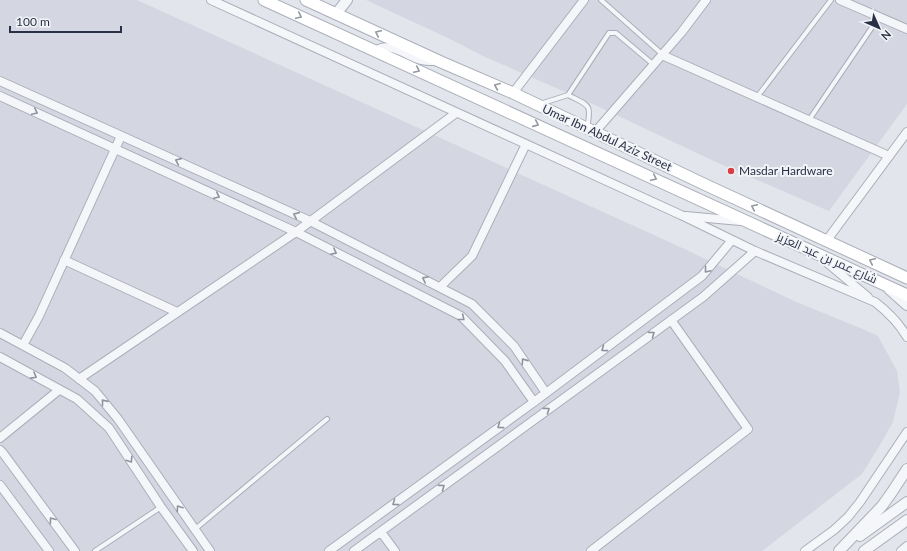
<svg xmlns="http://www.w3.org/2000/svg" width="907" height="551" font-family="Lato,Cairo,sans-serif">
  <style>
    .built { fill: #d4d7e1 }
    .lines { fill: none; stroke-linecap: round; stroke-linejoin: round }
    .service-casing { stroke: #aaafb9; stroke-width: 6 }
    .minor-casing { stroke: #aaafb9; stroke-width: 10 }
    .tertiary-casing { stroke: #aaafb9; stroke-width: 12 }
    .secondary-casing { stroke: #aaafb9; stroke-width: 13 }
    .service { stroke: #f5f6f9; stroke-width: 4 }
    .minor { stroke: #f5f6f9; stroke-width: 8 }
    .tertiary { stroke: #f5f6f9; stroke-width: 10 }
    .secondary { stroke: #fff; stroke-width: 11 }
    .oneway { stroke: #9498a2 }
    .oneway2 { stroke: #8f939f }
    .poi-dot { fill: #d83f45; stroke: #f2f4f8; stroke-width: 1.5 }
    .labels { text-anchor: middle; stroke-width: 4; stroke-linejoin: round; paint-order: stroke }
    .street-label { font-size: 12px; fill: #293045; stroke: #f2f4f8 }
    .poi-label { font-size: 12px; fill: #293045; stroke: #f2f4f8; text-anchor: start }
  </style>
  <rect width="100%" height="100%" fill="#e2e5eb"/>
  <!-- built -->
  <path class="built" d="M 0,0 L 137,0 L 678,246 L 794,301 L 865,330 L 878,336 L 897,371 L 900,392 L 893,422 L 880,445 L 862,474 L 762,551 L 0,551 Z
    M 366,0 L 907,0 L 907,104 L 829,211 L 718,163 L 595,105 L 483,56 L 452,40 Z"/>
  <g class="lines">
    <defs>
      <path id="service" d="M 601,0 L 662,54
        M 568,95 C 589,106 592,103 587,128
        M 757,97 L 831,0
        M 540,104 L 568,95 L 609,33 L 616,33 L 654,65
        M 809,120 L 879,17
        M 194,530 L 327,419
        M 95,551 L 161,507"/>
      <path id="minor" d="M 211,0 L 681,215 L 755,251 L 875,302 C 888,312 899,323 907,337
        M 840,0 L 907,29
        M 375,51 C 390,41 404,54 418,59 C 423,61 429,61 434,61
        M 662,55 L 889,156
        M 0,81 L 310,221 L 472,304 L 514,346 L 546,393
        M 513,93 L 584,0
        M 0,96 L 296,232 L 461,316 L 505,361 L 534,402
        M 595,132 L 681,33 L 706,0
        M 686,216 L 740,221
        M 827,240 L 907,132
        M 64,260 L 177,312
        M 825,261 L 868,297
        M 440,287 L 472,256 L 526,144
        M 0,333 L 65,368 L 95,391 L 118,419 L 210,551
        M 23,345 L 39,316 L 121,136
        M 0,357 L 77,399 L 109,428 L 161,507 L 193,551
        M 79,379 L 296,232 L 456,113
        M 0,438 L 59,390
        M 0,450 L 3,453 L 75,551
        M 0,485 L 49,551
        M 381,532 L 395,551
        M 329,551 L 534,402 L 702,276 L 732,240
        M 354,551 L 703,297 L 755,251
        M 591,551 L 748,429 L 671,320
        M 805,551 L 834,530 L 848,517 L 860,502 L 907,432
        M 901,551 L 907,546"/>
      <path id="tertiary" d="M 336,14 L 347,0
        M 889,289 L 907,305
        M 860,536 L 907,502
        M 839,551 L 882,506 L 892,492 L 907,469
        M 864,551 L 907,520"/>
      <path id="secondary" d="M 264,0 L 907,295
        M 306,0 L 441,62 L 513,93 L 708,186 L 907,278"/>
    </defs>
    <!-- service casing -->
    <use href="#service" class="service-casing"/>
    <!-- minor casing -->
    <use href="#minor" class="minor-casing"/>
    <!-- tertiary casing -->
    <use href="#tertiary" class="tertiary-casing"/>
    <!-- secondary casing -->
    <use href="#secondary" class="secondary-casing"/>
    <!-- service -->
    <use href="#service" class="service"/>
    <!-- minor -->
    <use href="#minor" class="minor"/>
    <!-- tertiary -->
    <use href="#tertiary" class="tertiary"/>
    <!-- secondary -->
    <use href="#secondary" class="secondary"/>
  </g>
  <!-- one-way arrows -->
  <defs><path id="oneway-chevron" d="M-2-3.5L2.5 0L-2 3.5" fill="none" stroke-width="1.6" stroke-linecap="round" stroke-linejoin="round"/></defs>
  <g class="oneway">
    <use href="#oneway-chevron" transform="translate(299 16) rotate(25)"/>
    <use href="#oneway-chevron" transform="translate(378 33) rotate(-155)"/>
    <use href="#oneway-chevron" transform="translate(417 70) rotate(25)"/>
    <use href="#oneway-chevron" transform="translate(497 86) rotate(-157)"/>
    <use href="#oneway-chevron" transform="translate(536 124) rotate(24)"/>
    <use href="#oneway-chevron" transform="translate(654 178) rotate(25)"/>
    <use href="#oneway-chevron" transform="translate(754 207) rotate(-155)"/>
    <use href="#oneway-chevron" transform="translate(872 261) rotate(-155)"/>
  </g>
  <g class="oneway2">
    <use href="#oneway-chevron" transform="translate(35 112) rotate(25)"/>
    <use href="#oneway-chevron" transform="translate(178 161) rotate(-156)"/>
    <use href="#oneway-chevron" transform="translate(217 196) rotate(25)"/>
    <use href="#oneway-chevron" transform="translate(296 215) rotate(-156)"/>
    <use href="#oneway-chevron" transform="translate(334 252) rotate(27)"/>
    <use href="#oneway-chevron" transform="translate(707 270) rotate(130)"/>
    <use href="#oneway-chevron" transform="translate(425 279) rotate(-153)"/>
    <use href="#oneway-chevron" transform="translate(462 318) rotate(39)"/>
    <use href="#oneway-chevron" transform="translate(652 334) rotate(-36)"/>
    <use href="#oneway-chevron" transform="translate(604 349) rotate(143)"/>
    <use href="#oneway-chevron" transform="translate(524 361) rotate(-125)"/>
    <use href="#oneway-chevron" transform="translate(34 376) rotate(28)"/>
    <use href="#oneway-chevron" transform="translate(104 402) rotate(-129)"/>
    <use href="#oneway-chevron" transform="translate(547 410) rotate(-36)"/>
    <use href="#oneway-chevron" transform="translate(500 426) rotate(144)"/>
    <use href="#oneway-chevron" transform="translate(130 460) rotate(56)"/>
    <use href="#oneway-chevron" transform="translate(442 487) rotate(-36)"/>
    <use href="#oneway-chevron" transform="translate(395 503) rotate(144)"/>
    <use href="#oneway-chevron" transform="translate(179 508) rotate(-124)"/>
    <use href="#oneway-chevron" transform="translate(52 520) rotate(-126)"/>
  </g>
  <!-- markers -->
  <circle class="poi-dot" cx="731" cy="171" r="4"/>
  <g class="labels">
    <!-- street labels -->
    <g class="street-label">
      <text transform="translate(607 138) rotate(25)" y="4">Umar Ibn Abdul Aziz Street</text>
      <text transform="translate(827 258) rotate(24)" y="4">شارع عمر بن عبد العزيز</text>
    </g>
    <!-- poi labels -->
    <g class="poi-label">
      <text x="739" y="175">Masdar Hardware</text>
    </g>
  </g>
  <!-- north arrow -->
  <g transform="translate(879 28) rotate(135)" stroke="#f2f4f8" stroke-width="3" paint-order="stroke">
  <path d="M0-3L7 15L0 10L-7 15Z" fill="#293045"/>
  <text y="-6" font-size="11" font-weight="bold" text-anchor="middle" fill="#293045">N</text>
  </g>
  <!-- scale -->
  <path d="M10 26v6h111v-6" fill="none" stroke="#293045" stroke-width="2"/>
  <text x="16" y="26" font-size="12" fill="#293045" stroke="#f2f4f8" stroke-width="3" paint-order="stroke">100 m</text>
</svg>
